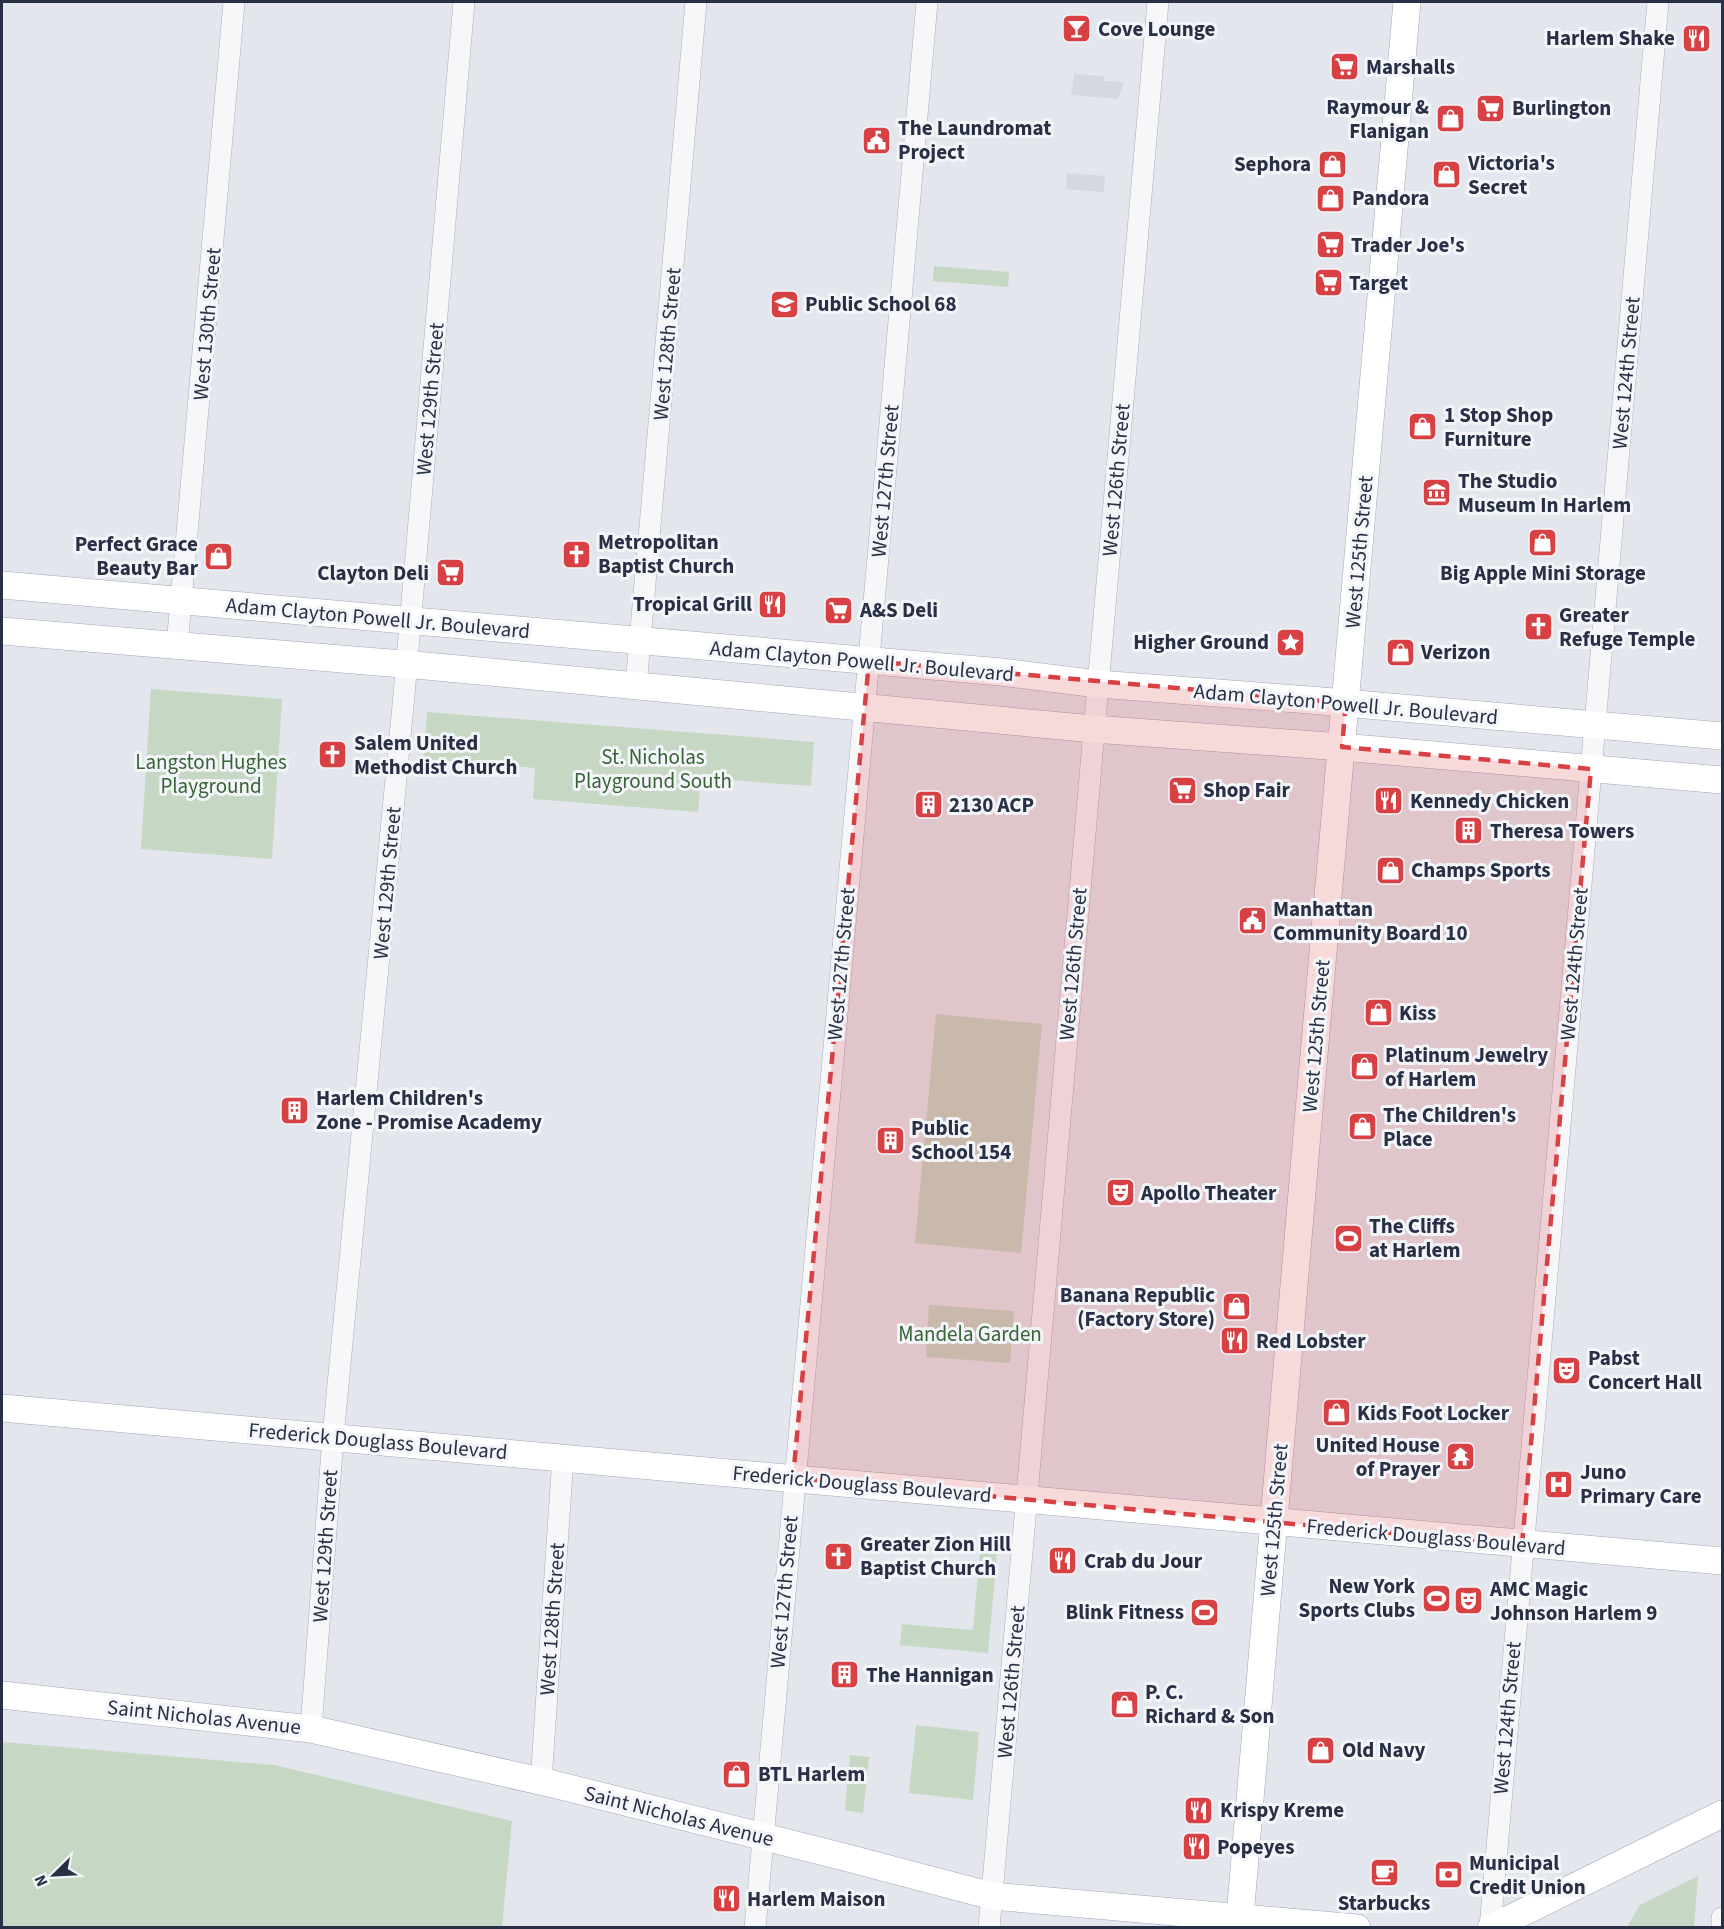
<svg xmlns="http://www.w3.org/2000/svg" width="1724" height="1929" font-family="'Source Sans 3',sans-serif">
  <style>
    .built { fill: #d4d8e1 }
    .green { fill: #c6d7c4 }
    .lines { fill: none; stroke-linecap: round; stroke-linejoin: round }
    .minor-casing { stroke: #abafba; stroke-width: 22 }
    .major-casing { stroke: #a2a8b9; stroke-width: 28 }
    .minor { stroke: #f7f7fa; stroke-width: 21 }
    .major { stroke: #fff; stroke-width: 27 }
    .marked { fill: #d84144; fill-opacity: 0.2; stroke: #d84144; stroke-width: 4.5; stroke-dasharray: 12 8; stroke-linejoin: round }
    .labels { text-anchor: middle; stroke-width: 6; stroke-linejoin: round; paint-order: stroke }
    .poi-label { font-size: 21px; font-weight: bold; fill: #293046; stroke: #f3f5f9; text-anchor: start }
    .street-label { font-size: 21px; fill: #293046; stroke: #f3f5f9 }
    .park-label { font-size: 21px; fill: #386336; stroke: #f3f5f9 }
  </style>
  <rect width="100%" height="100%" fill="#e3e6ec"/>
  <!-- built -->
  <path class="built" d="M 1074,74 L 1104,76 L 1104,81 L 1124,82 L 1118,99 L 1071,95 Z
    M 1067,173 L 1105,176 L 1104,192 L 1066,189 Z"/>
  <!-- green -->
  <path class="green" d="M 934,266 L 1009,272 L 1008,287 L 933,281 Z
    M 151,689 L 282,699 L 272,859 L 141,849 Z
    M 427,712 L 814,742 L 811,786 L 701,778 L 698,812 L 533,799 L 535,768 L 424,759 Z
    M 936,1014 L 1042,1024 L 1021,1253 L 915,1243 Z
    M 929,1305 L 1014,1311 L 1010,1363 L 926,1357 Z
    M 981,1541 L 998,1543 L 988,1653 L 900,1645 L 902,1624 L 973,1630 Z
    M 916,1725 L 979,1732 L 973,1800 L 909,1793 Z
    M 2,1742 L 274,1765 L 512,1821 L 502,1927 L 2,1927 Z
    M 850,1755 L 869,1757 L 863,1813 L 845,1810 Z
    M 1698,1876 L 1694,1927 L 1627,1927 L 1640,1905 Z"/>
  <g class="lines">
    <defs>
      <path id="minor" d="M 177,646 L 234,2
        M 636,686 L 696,2
        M 311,1729 L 333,1437 L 404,695 L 464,2
        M 541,1782 L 563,1457
        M 755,1928 C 810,1285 872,644 927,2
        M 989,1928 L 1158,2
        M 1490,1928 L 1658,2
        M 1722,1928 L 1722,1918"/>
      <path id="major" d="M 2,585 L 1001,672 L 1098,684 L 1310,700 L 1722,736
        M 2,631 L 426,666 L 1093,729 L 1342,747 L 1722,780
        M 2,1408 C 575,1458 1149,1512 1722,1561
        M 2,1695 L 311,1729 L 553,1784 L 840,1856 L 992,1896 L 1357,1928
        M 1239,1928 L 1307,1134 L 1407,2
        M 1491,1928 L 1722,1814"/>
    </defs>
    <!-- minor casing -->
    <use href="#minor" class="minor-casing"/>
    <!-- major casing -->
    <use href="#major" class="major-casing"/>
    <!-- minor -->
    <use href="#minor" class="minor"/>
    <!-- major -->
    <use href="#major" class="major"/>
  </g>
  <!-- marked area -->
  <path class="marked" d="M 869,661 L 1346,703 L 1342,747 L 1591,769 L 1522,1545 L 793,1478 Z"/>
  <!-- icons -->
  <defs>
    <symbol id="bar-square" viewBox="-11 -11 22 22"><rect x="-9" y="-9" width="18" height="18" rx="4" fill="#d84144" stroke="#f3f5f9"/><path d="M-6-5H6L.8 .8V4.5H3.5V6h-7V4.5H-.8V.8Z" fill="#fff"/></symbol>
    <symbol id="restaurant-square" viewBox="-11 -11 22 22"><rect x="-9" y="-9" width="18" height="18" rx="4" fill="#d84144" stroke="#f3f5f9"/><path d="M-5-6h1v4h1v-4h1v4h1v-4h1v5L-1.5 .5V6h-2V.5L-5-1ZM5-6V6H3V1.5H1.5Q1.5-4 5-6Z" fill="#fff"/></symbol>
    <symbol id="supermarket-square" viewBox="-11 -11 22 22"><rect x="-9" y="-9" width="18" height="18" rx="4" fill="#d84144" stroke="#f3f5f9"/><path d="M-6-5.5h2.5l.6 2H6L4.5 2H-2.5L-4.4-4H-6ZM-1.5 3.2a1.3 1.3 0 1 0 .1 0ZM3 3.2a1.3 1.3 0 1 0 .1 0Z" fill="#fff"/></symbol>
    <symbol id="shop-square" viewBox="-11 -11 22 22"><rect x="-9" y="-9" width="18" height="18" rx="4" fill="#d84144" stroke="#f3f5f9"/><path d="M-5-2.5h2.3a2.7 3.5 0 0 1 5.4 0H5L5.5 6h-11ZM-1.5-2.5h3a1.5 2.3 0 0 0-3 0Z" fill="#fff"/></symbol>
    <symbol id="civic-square" viewBox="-11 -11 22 22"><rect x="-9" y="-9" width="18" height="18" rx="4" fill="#d84144" stroke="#f3f5f9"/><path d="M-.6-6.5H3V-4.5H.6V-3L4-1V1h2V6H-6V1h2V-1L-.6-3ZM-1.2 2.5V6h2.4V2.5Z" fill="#fff"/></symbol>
    <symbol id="school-square" viewBox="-11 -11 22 22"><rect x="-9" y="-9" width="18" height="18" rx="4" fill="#d84144" stroke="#f3f5f9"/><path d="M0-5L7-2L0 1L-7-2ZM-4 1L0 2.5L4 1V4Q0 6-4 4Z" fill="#fff"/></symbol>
    <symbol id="museum-square" viewBox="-11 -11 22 22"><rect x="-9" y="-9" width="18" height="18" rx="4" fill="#d84144" stroke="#f3f5f9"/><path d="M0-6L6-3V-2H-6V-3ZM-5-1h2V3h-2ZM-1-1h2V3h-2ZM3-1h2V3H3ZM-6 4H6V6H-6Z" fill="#fff"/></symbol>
    <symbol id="church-square" viewBox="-11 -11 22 22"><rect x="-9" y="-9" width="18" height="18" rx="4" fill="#d84144" stroke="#f3f5f9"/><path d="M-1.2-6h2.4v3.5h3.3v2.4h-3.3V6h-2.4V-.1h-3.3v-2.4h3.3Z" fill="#fff"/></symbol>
    <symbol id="sight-square" viewBox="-11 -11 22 22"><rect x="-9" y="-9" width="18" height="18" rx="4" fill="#d84144" stroke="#f3f5f9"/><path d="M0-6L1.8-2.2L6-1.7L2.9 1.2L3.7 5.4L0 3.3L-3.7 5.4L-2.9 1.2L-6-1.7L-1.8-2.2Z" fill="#fff"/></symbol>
    <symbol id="building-square" viewBox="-11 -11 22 22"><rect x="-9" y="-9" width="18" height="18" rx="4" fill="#d84144" stroke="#f3f5f9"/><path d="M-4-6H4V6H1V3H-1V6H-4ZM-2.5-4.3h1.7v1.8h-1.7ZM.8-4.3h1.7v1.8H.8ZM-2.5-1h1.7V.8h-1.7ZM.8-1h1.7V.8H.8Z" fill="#fff"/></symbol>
    <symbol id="theatre-square" viewBox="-11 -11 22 22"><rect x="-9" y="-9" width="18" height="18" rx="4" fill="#d84144" stroke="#f3f5f9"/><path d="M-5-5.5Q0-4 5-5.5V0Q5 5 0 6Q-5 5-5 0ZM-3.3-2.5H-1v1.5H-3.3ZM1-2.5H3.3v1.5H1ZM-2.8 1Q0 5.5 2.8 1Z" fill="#fff"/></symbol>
    <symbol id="stadium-square" viewBox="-11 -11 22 22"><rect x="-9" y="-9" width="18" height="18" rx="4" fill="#d84144" stroke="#f3f5f9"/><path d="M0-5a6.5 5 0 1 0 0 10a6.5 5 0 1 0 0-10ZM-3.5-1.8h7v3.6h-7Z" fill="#fff"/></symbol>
    <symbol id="temple-square" viewBox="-11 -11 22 22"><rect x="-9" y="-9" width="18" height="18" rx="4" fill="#d84144" stroke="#f3f5f9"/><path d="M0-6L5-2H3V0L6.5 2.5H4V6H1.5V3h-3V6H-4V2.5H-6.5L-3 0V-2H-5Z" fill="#fff"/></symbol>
    <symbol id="hospital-square" viewBox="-11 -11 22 22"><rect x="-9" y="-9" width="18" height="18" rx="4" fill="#d84144" stroke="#f3f5f9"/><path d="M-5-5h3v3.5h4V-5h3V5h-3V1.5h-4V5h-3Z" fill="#fff"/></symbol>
    <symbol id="cafe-square" viewBox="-11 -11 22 22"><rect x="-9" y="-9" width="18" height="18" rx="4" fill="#d84144" stroke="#f3f5f9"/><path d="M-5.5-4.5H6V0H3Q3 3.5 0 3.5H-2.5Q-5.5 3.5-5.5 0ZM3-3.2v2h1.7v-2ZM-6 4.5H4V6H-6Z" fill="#fff"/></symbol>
    <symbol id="bank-square" viewBox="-11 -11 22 22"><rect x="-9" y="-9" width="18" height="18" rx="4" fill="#d84144" stroke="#f3f5f9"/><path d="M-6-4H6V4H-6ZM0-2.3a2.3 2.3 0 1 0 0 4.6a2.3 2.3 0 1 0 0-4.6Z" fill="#fff"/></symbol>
  </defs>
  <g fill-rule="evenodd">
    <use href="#bar-square" x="1060" y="12" width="33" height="33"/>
    <use href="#restaurant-square" x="1680" y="22" width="33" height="33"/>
    <use href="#supermarket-square" x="1328" y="50" width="33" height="33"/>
    <use href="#supermarket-square" x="1474" y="92" width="33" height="33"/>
    <use href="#shop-square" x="1434" y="102" width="33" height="33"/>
    <use href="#civic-square" x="860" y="124" width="33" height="33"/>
    <use href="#shop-square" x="1316" y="148" width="33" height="33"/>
    <use href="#shop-square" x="1430" y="158" width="33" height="33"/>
    <use href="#shop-square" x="1314" y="182" width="33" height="33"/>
    <use href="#supermarket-square" x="1314" y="228" width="33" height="33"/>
    <use href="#supermarket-square" x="1312" y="266" width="33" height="33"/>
    <use href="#school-square" x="768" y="288" width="33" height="33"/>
    <use href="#shop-square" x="1406" y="410" width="33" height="33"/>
    <use href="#museum-square" x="1420" y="476" width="33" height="33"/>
    <use href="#shop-square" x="1526" y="526" width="33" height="33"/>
    <use href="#church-square" x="560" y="538" width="33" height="33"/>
    <use href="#shop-square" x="202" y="540" width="33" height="33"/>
    <use href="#supermarket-square" x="434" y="556" width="33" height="33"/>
    <use href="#restaurant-square" x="756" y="588" width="33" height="33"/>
    <use href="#supermarket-square" x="822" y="594" width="33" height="33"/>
    <use href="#church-square" x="1522" y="610" width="33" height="33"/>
    <use href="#sight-square" x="1274" y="626" width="33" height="33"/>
    <use href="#shop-square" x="1384" y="636" width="33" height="33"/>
    <use href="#church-square" x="316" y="738" width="33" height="33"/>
    <use href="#supermarket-square" x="1166" y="774" width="33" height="33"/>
    <use href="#restaurant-square" x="1372" y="784" width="33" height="33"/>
    <use href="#building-square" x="912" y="788" width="33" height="33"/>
    <use href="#building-square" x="1452" y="814" width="33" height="33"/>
    <use href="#shop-square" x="1374" y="854" width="33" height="33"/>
    <use href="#civic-square" x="1236" y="904" width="33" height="33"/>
    <use href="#shop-square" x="1362" y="996" width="33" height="33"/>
    <use href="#shop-square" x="1348" y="1050" width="33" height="33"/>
    <use href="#building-square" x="278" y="1094" width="33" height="33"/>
    <use href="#shop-square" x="1346" y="1110" width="33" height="33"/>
    <use href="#building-square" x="874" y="1124" width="33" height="33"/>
    <use href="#theatre-square" x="1104" y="1176" width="33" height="33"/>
    <use href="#stadium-square" x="1332" y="1222" width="33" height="33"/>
    <use href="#shop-square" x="1220" y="1290" width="33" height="33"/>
    <use href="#restaurant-square" x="1218" y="1324" width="33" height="33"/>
    <use href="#theatre-square" x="1550" y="1354" width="33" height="33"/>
    <use href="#shop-square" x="1320" y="1396" width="33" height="33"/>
    <use href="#temple-square" x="1444" y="1440" width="33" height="33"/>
    <use href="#hospital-square" x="1542" y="1468" width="33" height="33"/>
    <use href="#church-square" x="822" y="1540" width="33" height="33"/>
    <use href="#restaurant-square" x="1046" y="1544" width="33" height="33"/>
    <use href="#stadium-square" x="1420" y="1582" width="33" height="33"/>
    <use href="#theatre-square" x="1452" y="1584" width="33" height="33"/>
    <use href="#stadium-square" x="1188" y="1596" width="33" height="33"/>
    <use href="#building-square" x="828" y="1658" width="33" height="33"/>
    <use href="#shop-square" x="1108" y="1688" width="33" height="33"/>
    <use href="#shop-square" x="1304" y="1734" width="33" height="33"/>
    <use href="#shop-square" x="720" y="1758" width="33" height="33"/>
    <use href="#restaurant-square" x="1182" y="1794" width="33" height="33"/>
    <use href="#restaurant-square" x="1180" y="1830" width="33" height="33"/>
    <use href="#cafe-square" x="1368" y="1856" width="33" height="33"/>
    <use href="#bank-square" x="1432" y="1858" width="33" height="33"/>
    <use href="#restaurant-square" x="710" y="1882" width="33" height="33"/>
  </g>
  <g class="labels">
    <!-- poi labels -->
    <g class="poi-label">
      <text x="1098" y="36">Cove Lounge</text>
      <text x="1675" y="45" text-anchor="end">Harlem Shake</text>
      <text x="1366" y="74">Marshalls</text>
      <text x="1429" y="114" text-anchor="end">Raymour &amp;<tspan x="1429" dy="24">Flanigan</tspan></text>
      <text x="1512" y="115">Burlington</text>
      <text x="898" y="135">The Laundromat<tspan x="898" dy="24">Project</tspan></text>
      <text x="1468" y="170">Victoria's<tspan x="1468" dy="24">Secret</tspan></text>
      <text x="1311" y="171" text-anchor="end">Sephora</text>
      <text x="1352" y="205">Pandora</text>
      <text x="1351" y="252">Trader Joe's</text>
      <text x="1349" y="290">Target</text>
      <text x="805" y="311">Public School 68</text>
      <text x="1444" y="422">1 Stop Shop<tspan x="1444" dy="24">Furniture</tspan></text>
      <text x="1458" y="488">The Studio<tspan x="1458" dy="24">Museum In Harlem</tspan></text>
      <text x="598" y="549">Metropolitan<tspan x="598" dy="24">Baptist Church</tspan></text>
      <text x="198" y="551" text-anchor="end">Perfect Grace<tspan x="198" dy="24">Beauty Bar</tspan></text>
      <text x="429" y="580" text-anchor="end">Clayton Deli</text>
      <text x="1543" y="580" text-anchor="middle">Big Apple Mini Storage</text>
      <text x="752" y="611" text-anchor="end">Tropical Grill</text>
      <text x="860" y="617">A&amp;S Deli</text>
      <text x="1559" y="622">Greater<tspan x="1559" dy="24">Refuge Temple</tspan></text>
      <text x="1269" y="649" text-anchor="end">Higher Ground</text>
      <text x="1421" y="659">Verizon</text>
      <text x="354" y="750">Salem United<tspan x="354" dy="24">Methodist Church</tspan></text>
      <text x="1203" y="797">Shop Fair</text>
      <text x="1410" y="808">Kennedy Chicken</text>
      <text x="949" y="812">2130 ACP</text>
      <text x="1490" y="838">Theresa Towers</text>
      <text x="1411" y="877">Champs Sports</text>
      <text x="1273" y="916">Manhattan<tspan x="1273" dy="24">Community Board 10</tspan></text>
      <text x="1399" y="1020">Kiss</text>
      <text x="1385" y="1062">Platinum Jewelry<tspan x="1385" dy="24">of Harlem</tspan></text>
      <text x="316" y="1105">Harlem Children's<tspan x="316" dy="24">Zone - Promise Academy</tspan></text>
      <text x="1383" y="1122">The Children's<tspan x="1383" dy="24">Place</tspan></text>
      <text x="911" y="1135">Public<tspan x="911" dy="24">School 154</tspan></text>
      <text x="1141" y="1200">Apollo Theater</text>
      <text x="1369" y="1233">The Cliffs<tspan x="1369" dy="24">at Harlem</tspan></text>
      <text x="1215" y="1302" text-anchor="end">Banana Republic<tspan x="1215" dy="24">(Factory Store)</tspan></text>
      <text x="1256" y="1348">Red Lobster</text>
      <text x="1588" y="1365">Pabst<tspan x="1588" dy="24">Concert Hall</tspan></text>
      <text x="1357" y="1420">Kids Foot Locker</text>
      <text x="1440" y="1452" text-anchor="end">United House<tspan x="1440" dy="24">of Prayer</tspan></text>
      <text x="1580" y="1479">Juno<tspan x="1580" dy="24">Primary Care</tspan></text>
      <text x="860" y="1551">Greater Zion Hill<tspan x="860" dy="24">Baptist Church</tspan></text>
      <text x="1084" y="1568">Crab du Jour</text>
      <text x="1415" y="1593" text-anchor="end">New York<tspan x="1415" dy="24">Sports Clubs</tspan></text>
      <text x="1490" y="1596">AMC Magic<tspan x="1490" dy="24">Johnson Harlem 9</tspan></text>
      <text x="1184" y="1619" text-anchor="end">Blink Fitness</text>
      <text x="866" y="1682">The Hannigan</text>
      <text x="1145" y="1699">P. C.<tspan x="1145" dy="24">Richard &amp; Son</tspan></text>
      <text x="1342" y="1757">Old Navy</text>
      <text x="758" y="1781">BTL Harlem</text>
      <text x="1220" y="1817">Krispy Kreme</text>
      <text x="1217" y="1854">Popeyes</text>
      <text x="1469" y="1870">Municipal<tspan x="1469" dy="24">Credit Union</tspan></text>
      <text x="747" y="1906">Harlem Maison</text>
      <text x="1384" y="1910" text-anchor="middle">Starbucks</text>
    </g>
    <!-- street labels -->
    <g class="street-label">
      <text transform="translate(207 324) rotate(-85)" y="7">West 130th Street</text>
      <text transform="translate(667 344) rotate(-85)" y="7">West 128th Street</text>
      <text transform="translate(1626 373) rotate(-85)" y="7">West 124th Street</text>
      <text transform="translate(430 399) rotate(-85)" y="7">West 129th Street</text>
      <text transform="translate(1116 480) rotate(-85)" y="7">West 126th Street</text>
      <text transform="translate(885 481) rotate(-85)" y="7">West 127th Street</text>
      <text transform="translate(1359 552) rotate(-85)" y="7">West 125th Street</text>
      <text transform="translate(378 618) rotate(5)" y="7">Adam Clayton Powell Jr. Boulevard</text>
      <text transform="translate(862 661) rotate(5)" y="7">Adam Clayton Powell Jr. Boulevard</text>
      <text transform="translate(1346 704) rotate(5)" y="7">Adam Clayton Powell Jr. Boulevard</text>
      <text transform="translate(387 883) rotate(-85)" y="7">West 129th Street</text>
      <text transform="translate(841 964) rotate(-85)" y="7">West 127th Street</text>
      <text transform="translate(1073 964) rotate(-85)" y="7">West 126th Street</text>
      <text transform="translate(1574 964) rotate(-85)" y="7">West 124th Street</text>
      <text transform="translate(1316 1036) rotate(-85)" y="7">West 125th Street</text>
      <text transform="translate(378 1441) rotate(5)" y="7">Frederick Douglass Boulevard</text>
      <text transform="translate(862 1484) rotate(5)" y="7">Frederick Douglass Boulevard</text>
      <text transform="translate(1274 1520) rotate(-85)" y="7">West 125th Street</text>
      <text transform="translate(1436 1537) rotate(5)" y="7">Frederick Douglass Boulevard</text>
      <text transform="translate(325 1546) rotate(-86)" y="7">West 129th Street</text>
      <text transform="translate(784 1592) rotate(-85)" y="7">West 127th Street</text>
      <text transform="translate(552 1619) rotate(-86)" y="7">West 128th Street</text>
      <text transform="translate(1011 1682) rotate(-85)" y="7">West 126th Street</text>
      <text transform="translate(204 1717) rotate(6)" y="7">Saint Nicholas Avenue</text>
      <text transform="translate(1507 1718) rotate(-85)" y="7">West 124th Street</text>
      <text transform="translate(679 1816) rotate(14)" y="7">Saint Nicholas Avenue</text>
    </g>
    <!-- park labels -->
    <g class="park-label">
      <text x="653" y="764">St. Nicholas<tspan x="653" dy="24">Playground South</tspan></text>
      <text x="211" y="769">Langston Hughes<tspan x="211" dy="24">Playground</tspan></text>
      <text x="970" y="1341">Mandela Garden</text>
    </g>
  </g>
  <!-- border -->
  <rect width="1724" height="1929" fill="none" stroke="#293046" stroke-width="6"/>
  <!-- north arrow -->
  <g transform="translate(54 1875) rotate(246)" stroke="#f3f5f9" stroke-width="4.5" paint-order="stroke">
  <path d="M0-4.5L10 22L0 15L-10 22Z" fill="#293046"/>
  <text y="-9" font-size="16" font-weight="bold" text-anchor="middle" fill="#293046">N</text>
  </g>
</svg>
